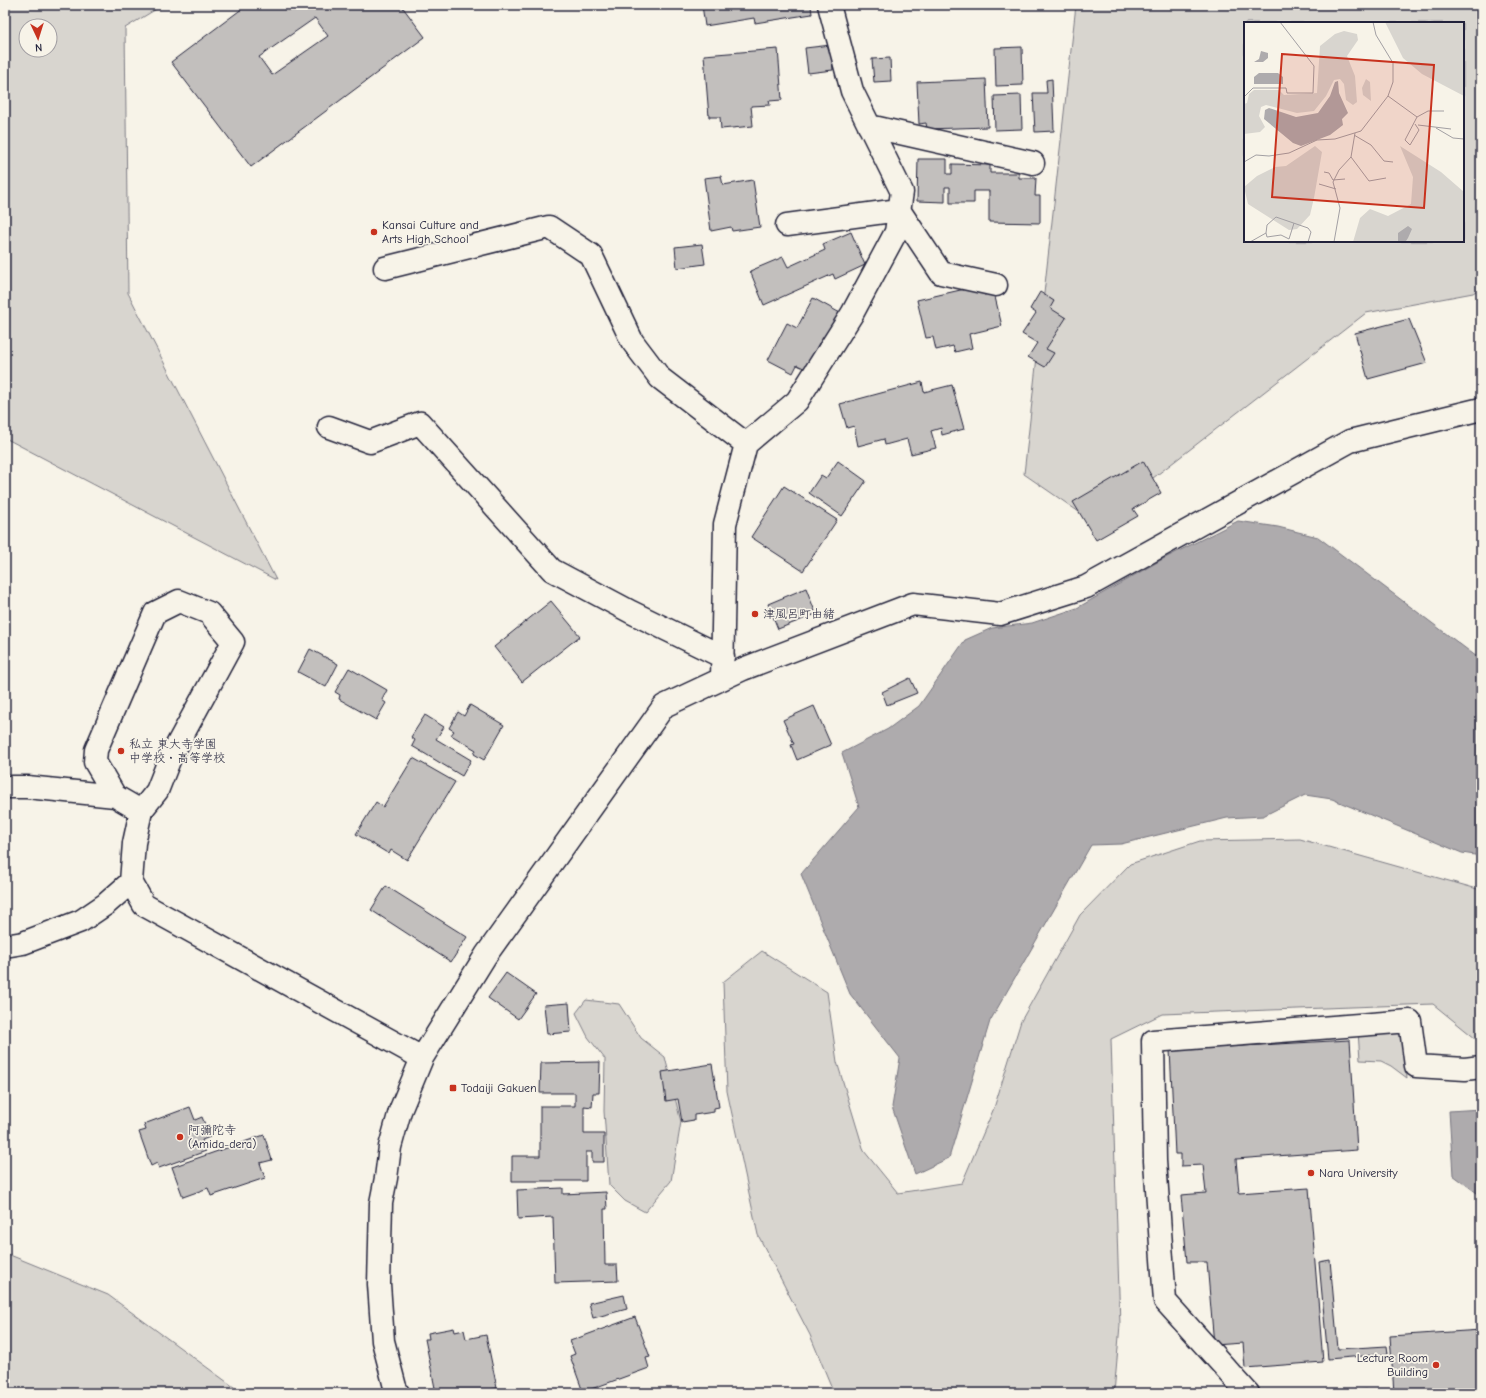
<svg xmlns="http://www.w3.org/2000/svg" width="1486" height="1398" font-family="'Comic Neue','Klee One',sans-serif">
  <style>
    .green { fill: #d8d5cf; stroke: #7d7c85; fill-rule: evenodd }
    .water { fill: #aeabad; stroke: #76747f }
    .building { fill: #c2bfbd; stroke: #22223b; fill-rule: evenodd }
    .lines { fill: none; stroke-linecap: round; stroke-linejoin: round }
    .minor-casing { stroke: #22223b; stroke-width: 25 }
    .minor { stroke: #f7f3e8; stroke-width: 22 }
    .poi-dot { fill: #c8321e; stroke: #f7f3e8; stroke-width: 1.5 }
    .labels { text-anchor: middle; stroke-width: 3.5; stroke-linejoin: round; paint-order: stroke }
    .poi-label { font-size: 12px; fill: #22223b; stroke: #f7f3e8; text-anchor: start }
    .inset-road { fill: none; stroke: #a29fa3; stroke-width: 1 }
    .view { fill: #c8321e; fill-opacity: 0.15; stroke: #c8321e; stroke-width: 2 }
    .inset-edge { fill: none; stroke: #22223b; stroke-width: 2 }
  </style>
  <rect width="100%" height="100%" fill="#f7f3e8"/>
  <filter id="ink" filterUnits="userSpaceOnUse"><feTurbulence type="fractalNoise" baseFrequency=".025" numOctaves="2"/><feDisplacementMap in="SourceGraphic" scale="8" xChannelSelector="R" yChannelSelector="G"/><feConvolveMatrix kernelMatrix="1 2 1 2 8 2 1 2 1" color-interpolation-filters="sRGB"/></filter>
  <g filter="url(#ink)">
    <!-- green -->
    <path class="green" d="M 5,5 L 163,5 L 125,28 L 128,293 L 276,580 L 5,438 ZM 26,26 L 50,26 L 50,50 L 26,50 Z
      M 1076,5 L 1481,5 L 1481,288 L 1473,293 L 1366,313 L 1095,523 L 1024,474 ZM 1245,23 L 1463,23 L 1463,241 L 1245,241 Z
      M 1300,839 L 1481,890 L 1481,1043 L 1433,1004 L 1162,1014 L 1111,1039 L 1120,1325 L 1114,1393 L 834,1393 L 810,1335 L 758,1235 L 727,1091 L 723,982 L 762,951 L 827,992 L 837,1062 L 864,1151 L 898,1193 L 962,1183 L 994,1108 L 1021,1021 L 1080,915 L 1130,864 L 1200,841 Z
      M 586,1000 L 619,1004 L 641,1038 L 665,1057 L 681,1122 L 671,1181 L 645,1212 L 625,1201 L 609,1185 L 604,1111 L 605,1059 L 588,1037 L 576,1013 Z
      M 1395,1027 L 1402,1033 L 1407,1078 L 1391,1066 L 1381,1061 L 1360,1060 L 1358,1031 Z
      M 5,1253 L 108,1295 L 242,1393 L 5,1393 Z"/>
    <!-- water -->
    <path class="water" d="M 1238,521 L 1278,527 L 1318,537 L 1481,660 L 1481,856 L 1462,853 L 1332,799 L 1305,795 L 1263,816 L 1227,818 L 1121,844 L 1091,845 L 990,1021 L 949,1158 L 915,1174 L 892,1107 L 900,1058 L 850,994 L 801,874 L 859,807 L 842,753 L 888,729 L 919,706 L 965,640 L 992,628 L 1032,623 L 1077,608 L 1161,560 Z
      M 1481,1109 L 1481,1196 L 1453,1175 L 1449,1111 Z"/>
    <!-- building -->
    <path class="building" d="M 247,5 L 401,5 L 425,37 L 251,167 L 171,62 ZM 315,18 L 328,36 L 272,75 L 259,57 Z
      M 702,5 L 816,5 L 811,6 L 812,14 L 755,23 L 754,18 L 705,26 Z
      M 831,45 L 833,70 L 808,73 L 805,48 Z
      M 1022,47 L 1023,85 L 996,86 L 995,48 Z
      M 778,49 L 782,100 L 769,101 L 770,105 L 751,106 L 753,126 L 721,129 L 720,117 L 709,117 L 704,55 Z
      M 890,58 L 891,81 L 874,82 L 872,59 Z
      M 986,79 L 988,127 L 927,129 L 926,123 L 919,124 L 917,82 Z
      M 1052,79 L 1054,131 L 1035,132 L 1033,93 L 1047,93 L 1046,80 Z
      M 1021,95 L 1022,129 L 995,130 L 994,96 Z
      M 918,159 L 947,159 L 947,174 L 952,174 L 952,164 L 990,165 L 990,173 L 1019,173 L 1019,178 L 1036,178 L 1035,196 L 1040,196 L 1040,223 L 989,222 L 989,191 L 974,191 L 974,203 L 950,203 L 950,187 L 945,187 L 945,202 L 917,201 Z
      M 721,176 L 723,185 L 753,180 L 760,227 L 732,231 L 731,227 L 711,231 L 704,178 Z
      M 851,232 L 865,265 L 835,279 L 833,274 L 764,305 L 750,271 L 783,257 L 788,267 L 825,250 L 823,244 Z
      M 702,244 L 705,264 L 677,268 L 675,247 Z
      M 982,285 L 984,295 L 994,293 L 1002,326 L 969,334 L 972,348 L 955,352 L 953,346 L 936,350 L 933,337 L 926,338 L 917,300 Z
      M 1040,292 L 1054,301 L 1050,308 L 1066,318 L 1046,349 L 1054,353 L 1045,367 L 1028,357 L 1037,343 L 1022,334 L 1036,313 L 1030,309 Z
      M 813,298 L 840,313 L 823,345 L 819,343 L 806,369 L 797,365 L 793,373 L 768,360 L 787,323 L 797,328 Z
      M 1409,319 L 1427,363 L 1368,379 L 1355,333 Z
      M 922,382 L 924,392 L 952,385 L 964,429 L 942,435 L 941,428 L 931,431 L 936,448 L 911,454 L 907,439 L 885,445 L 884,439 L 858,446 L 854,426 L 847,428 L 840,404 Z
      M 838,461 L 866,481 L 842,516 L 809,493 L 821,475 L 826,478 Z
      M 1143,461 L 1161,493 L 1133,509 L 1138,516 L 1096,540 L 1073,502 Z
      M 784,486 L 837,520 L 803,571 L 751,537 Z
      M 806,588 L 816,614 L 778,629 L 768,604 Z
      M 551,601 L 580,636 L 522,682 L 494,647 Z
      M 310,649 L 338,664 L 326,687 L 298,672 Z
      M 349,668 L 387,690 L 382,700 L 386,703 L 376,720 L 339,699 L 340,695 L 335,692 Z
      M 910,678 L 917,693 L 887,705 L 882,692 Z
      M 470,705 L 504,725 L 484,760 L 474,754 L 476,750 L 451,735 L 454,731 L 449,728 L 458,712 L 464,716 Z
      M 814,706 L 831,745 L 797,760 L 791,745 L 794,744 L 783,720 Z
      M 425,715 L 444,727 L 436,739 L 471,760 L 462,776 L 412,746 L 415,740 L 411,737 Z
      M 413,758 L 455,782 L 407,860 L 391,850 L 389,854 L 356,834 L 376,802 L 383,807 Z
      M 386,886 L 467,937 L 451,962 L 371,910 Z
      M 506,973 L 536,994 L 518,1019 L 488,998 Z
      M 569,1003 L 571,1032 L 547,1034 L 544,1005 Z
      M 1350,1040 L 1357,1150 L 1236,1159 L 1239,1193 L 1309,1188 L 1323,1362 L 1245,1368 L 1243,1343 L 1214,1345 L 1207,1262 L 1187,1262 L 1181,1195 L 1206,1193 L 1203,1165 L 1181,1166 L 1181,1154 L 1175,1154 L 1170,1050 Z
      M 600,1062 L 599,1093 L 593,1093 L 592,1107 L 584,1106 L 584,1134 L 604,1134 L 604,1162 L 592,1162 L 592,1152 L 586,1152 L 586,1181 L 512,1181 L 512,1156 L 540,1156 L 540,1106 L 575,1106 L 575,1093 L 540,1093 L 541,1063 Z
      M 712,1064 L 719,1107 L 714,1108 L 714,1112 L 694,1115 L 694,1120 L 682,1122 L 678,1099 L 666,1101 L 662,1072 Z
      M 190,1107 L 195,1120 L 202,1117 L 210,1137 L 202,1140 L 206,1151 L 159,1168 L 157,1163 L 151,1166 L 139,1132 L 146,1130 L 144,1124 Z
      M 264,1135 L 272,1160 L 260,1163 L 265,1178 L 211,1196 L 208,1188 L 183,1197 L 172,1167 Z
      M 563,1188 L 563,1194 L 606,1192 L 607,1209 L 604,1209 L 605,1265 L 617,1265 L 618,1281 L 555,1283 L 553,1217 L 518,1219 L 517,1190 Z
      M 1330,1260 L 1338,1349 L 1387,1346 L 1388,1354 L 1328,1359 L 1319,1262 Z
      M 624,1295 L 627,1309 L 593,1318 L 589,1303 Z
      M 635,1317 L 650,1357 L 646,1358 L 649,1368 L 583,1392 L 570,1356 L 575,1354 L 570,1341 Z
      M 454,1328 L 455,1332 L 464,1330 L 466,1339 L 486,1335 L 497,1388 L 476,1393 L 436,1393 L 425,1339 L 429,1339 L 428,1333 Z
      M 1481,1330 L 1481,1393 L 1394,1393 L 1390,1336 Z
      M 1366,1390 L 1366,1393 L 1331,1393 Z"/>
    <g class="lines">
      <defs>
        <path id="minor" d="M 869,126 L 1033,163
          M 787,225 L 899,210 L 941,273 L 996,285
          M 385,268 L 549,227 L 591,255 L 632,341 L 660,378 L 746,444
          M 329,427 L 370,442 L 420,423 L 552,570 L 631,612 L 723,657
          M 722,679 L 725,524 L 746,444 L 797,401 L 852,314 L 896,232 L 902,192 L 852,91 L 829,5
          M 5,787 L 27,787 L 115,796
          M 141,811 L 115,796 L 95,762 L 96,750 L 155,613 L 179,601 L 209,613 L 233,642 L 170,758 L 157,791 L 141,811 L 134,843 L 131,882 L 144,905 L 422,1058
          M 5,946 L 23,943 L 81,921 L 106,904 L 131,882
          M 398,1393 L 395,1387 L 383,1341 L 379,1284 L 381,1203 L 386,1178 L 390,1147 L 400,1111 L 422,1058 L 486,955 L 664,706 L 743,669 L 913,604 L 1000,614 L 1086,587 L 1350,441 L 1481,409
          M 1248,1393 L 1165,1301 L 1155,1161 L 1153,1041 L 1410,1021 L 1416,1066 L 1465,1069 L 1481,1067"/>
      </defs>
      <!-- minor casing -->
      <use href="#minor" class="minor-casing"/>
      <!-- minor -->
      <use href="#minor" class="minor"/>
    </g>
  </g>
  <!-- markers -->
  <g class="poi-dot">
    <circle cx="374" cy="232" r="4"/>
    <circle cx="755" cy="614" r="4"/>
    <circle cx="121" cy="751" r="4"/>
    <rect x="449" y="1084" width="8" height="8" rx="2"/>
    <circle cx="180" cy="1137" r="4"/>
    <circle cx="1311" cy="1173" r="4"/>
    <circle cx="1436" cy="1365" r="4"/>
  </g>
  <g class="labels">
    <!-- poi labels -->
    <g class="poi-label">
      <text x="382" y="229">Kansai Culture and<tspan x="382" dy="14">Arts High School</tspan></text>
      <text x="763" y="618">津風呂町由緒</text>
      <text x="129" y="748">私立 東大寺学園<tspan x="129" dy="14">中学校・高等学校</tspan></text>
      <text x="461" y="1092">Todaiji Gakuen</text>
      <text x="188" y="1134">阿彌陀寺<tspan x="188" dy="14">(Amida-dera)</tspan></text>
      <text x="1319" y="1177">Nara University</text>
      <text x="1428" y="1362" text-anchor="end">Lecture Room<tspan x="1428" dy="14">Building</tspan></text>
    </g>
  </g>
  <!-- overview -->
  <g transform="translate(1244 22)">
    <rect width="220" height="220" fill="#f7f3e8"/>
    <path d="M 141,0 L 220,0 L 220,74 L 178,52 L 159,36 ZM 100,9 L 113,12 L 114,18 L 103,34 L 111,54 L 113,80 L 109,83 L 102,78 L 100,62 L 96,57 L 90,58 L 82,74 L 70,89 L 53,91 L 22,83 L 17,85 L 15,94 L 21,105 L 16,110 L 0,112 L 0,82 L 3,81 L 5,72 L 10,68 L 35,68 L 40,73 L 73,71 L 76,24 L 91,12 ZM 122,57 L 126,60 L 127,79 L 119,73 L 118,66 ZM 71,124 L 78,130 L 70,176 L 66,193 L 53,207 L 45,208 L 4,182 L 0,165 L 13,154 L 31,145 L 42,144 ZM 156,124 L 197,150 L 220,170 L 220,220 L 109,220 L 116,196 L 126,187 L 144,194 L 167,182 L 169,155 Z" fill="#d8d5cf"/>
    <path d="M 17,29 L 24,31 L 24,36 L 19,40 L 10,40 L 15,37 ZM 15,51 L 34,51 L 39,55 L 39,62 L 10,62 L 10,55 ZM 94,59 L 95,71 L 104,91 L 98,97 L 99,103 L 86,113 L 57,124 L 49,121 L 20,97 L 21,88 L 25,86 L 52,95 L 74,91 L 86,74 L 91,60 ZM 164,204 L 168,207 L 164,216 L 162,219 L 154,219 L 154,211 Z" fill="#aeabad"/>
    <path class="inset-road" d="M 144,74 L 173,95 L 161,118 L 166,123 L 175,108 L 171,102M 0,75 L 9,66 L 42,66 L 43,71 L 69,71 L 70,44 L 36,0M 173,95 L 184,89 L 200,89M 174,103 L 207,107M 192,106 L 209,116 L 220,117M 110,113 L 127,123 L 140,139 L 149,140M 107,135 L 125,159 L 142,156M 0,140 L 12,133 L 25,134 L 45,131 L 73,118 L 91,117 L 117,109 L 144,74 L 149,60 L 149,41 L 132,13 L 129,0M 80,150 L 85,151 L 89,158 L 101,157M 75,162 L 92,167M 22,211 L 23,215 L 37,213 L 45,217 L 50,201M 6,220 L 22,211 L 23,203 L 32,195 L 64,206 L 67,210 L 64,220M 90,220 L 96,186 L 89,160 L 95,148 L 107,135 L 111,111"/>
    <path class="view" d="M 38,32 L 190,43 L 180,186 L 28,175 Z"/>
    <rect width="220" height="220" class="inset-edge"/>
  </g>
  <!-- margin -->
  <rect width="1486" height="1398" fill="none" stroke="#f7f3e8" stroke-width="20"/>
  <rect x="10" y="10" width="1466" height="1378" fill="none" stroke="#22223b" stroke-width="1.5" filter="url(#ink)"/>
  <!-- north arrow -->
  <g transform="translate(38 38) rotate(176)"><circle r="19" fill="#f7f3e8" stroke="#a29fa3"/>
  <path d="M0-3L7 15L0 10L-7 15Z" fill="#c8321e"/>
  <text y="-6" font-size="11" font-weight="bold" text-anchor="middle" fill="#22223b">N</text>
  </g>
</svg>
